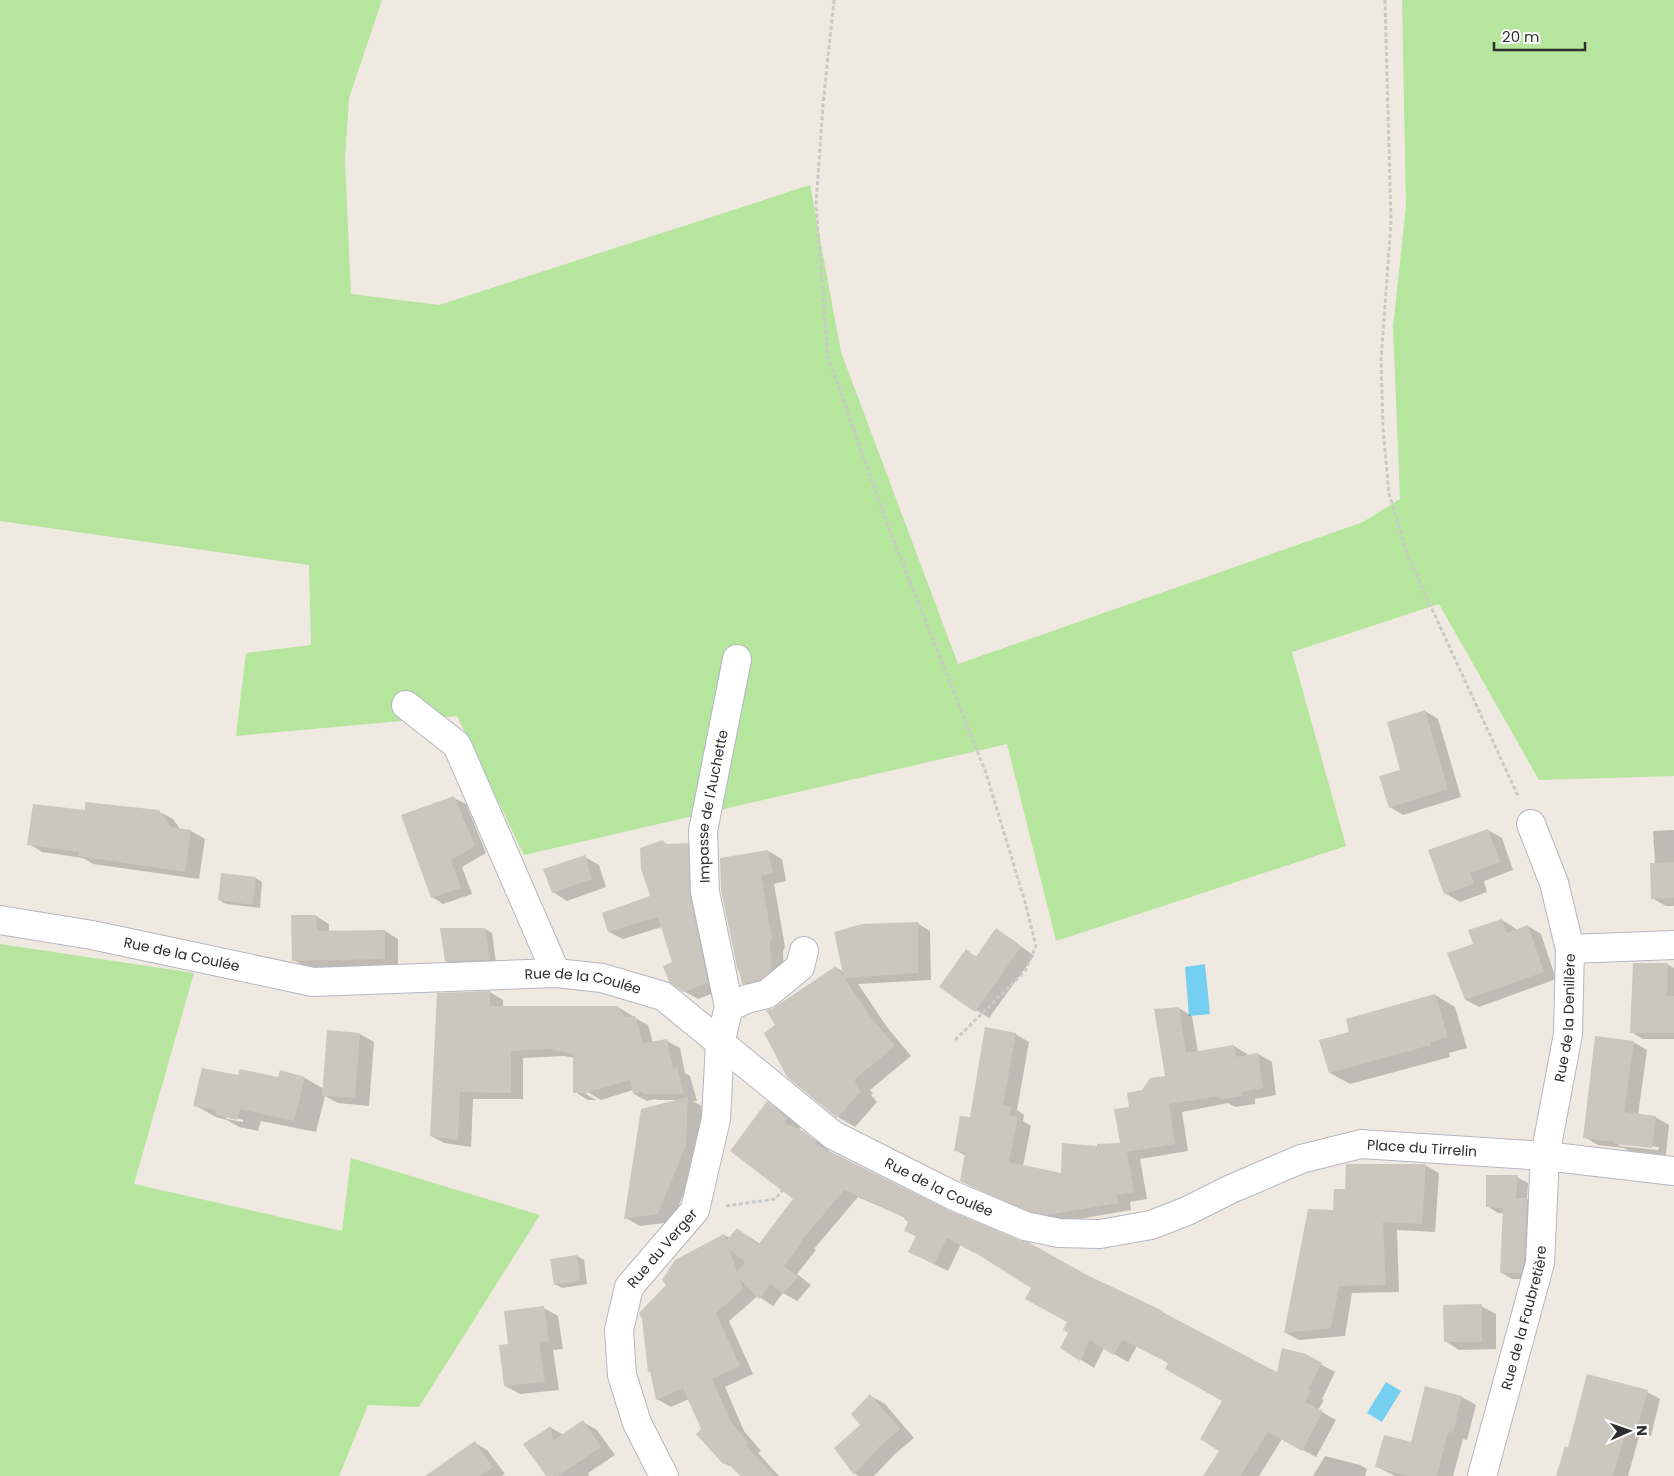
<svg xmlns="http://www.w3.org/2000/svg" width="1674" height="1476" font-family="Poppins,sans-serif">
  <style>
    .green { fill: #b6e59e }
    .water { fill: #75cff0 }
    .shadow { fill: #0003; fill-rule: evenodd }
    .building { fill: #cbc7bf; fill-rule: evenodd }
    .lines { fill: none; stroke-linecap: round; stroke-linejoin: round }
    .minor-casing { stroke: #b4b7c1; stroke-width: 30 }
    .path { stroke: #c9c9c9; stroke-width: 3; stroke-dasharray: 4 2.5; stroke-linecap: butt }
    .minor { stroke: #fff; stroke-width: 28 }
    .labels { text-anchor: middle; stroke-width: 5; stroke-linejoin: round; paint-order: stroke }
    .street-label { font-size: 14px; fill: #2e2e2e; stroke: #fff }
  </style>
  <rect width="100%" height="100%" fill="#efe9e1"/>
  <!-- green -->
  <path class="green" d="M 0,0 L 382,0 L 349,98 L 345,159 L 351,294 L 439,305 L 810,185 L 841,352 L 958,664 L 1363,522 L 1400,499 L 1393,327 L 1406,206 L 1402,0 L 1674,0 L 1674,776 L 1539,780 L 1439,604 L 1292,652 L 1346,846 L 1056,941 L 1007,744 L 524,855 L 457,716 L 236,736 L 246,653 L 311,645 L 309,565 L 0,521 Z
    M 0,944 L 194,973 L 134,1184 L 342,1231 L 351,1158 L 540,1215 L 419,1407 L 368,1405 L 339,1476 L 0,1476 Z"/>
  <!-- water -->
  <path class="water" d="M 1205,964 L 1210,1014 L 1189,1016 L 1185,967 Z
    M 1386,1382 L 1401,1391 L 1382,1422 L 1367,1413 Z"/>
  <!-- shadow -->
  <path class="shadow" d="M 1425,711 L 1438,719 L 1461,797 L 1403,815 L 1390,807 L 1402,771 Z
    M 454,798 L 466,804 L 486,853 L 462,867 L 472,894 L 443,904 L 432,897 Z
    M 158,811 L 173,819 L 180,829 L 191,831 L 205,839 L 199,879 L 93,864 L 83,858 L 42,852 L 29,844 L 86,812 Z
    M 1488,830 L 1502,838 L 1513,870 L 1484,881 L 1487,892 L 1460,902 L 1445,893 Z
    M 1674,830 L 1674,906 L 1666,906 L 1652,898 L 1655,864 L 1653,831 Z
    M 663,842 L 669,845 L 687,844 L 701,852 L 721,990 L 698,999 L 684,991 L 662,927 L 623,939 L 609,932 L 604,914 L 651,897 Z
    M 768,851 L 782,859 L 786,881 L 774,884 L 785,947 L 783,951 L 784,978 L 757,991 L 744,983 L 722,890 Z
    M 585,857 L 599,865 L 606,887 L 567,901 L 553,892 Z
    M 256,878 L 262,882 L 260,908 L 226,904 L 219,900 Z
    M 316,916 L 329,924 L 329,932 L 385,931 L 398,939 L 398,966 L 307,968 L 294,960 Z
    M 1502,920 L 1515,928 L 1516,931 L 1528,926 L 1541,934 L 1556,979 L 1479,1007 L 1466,1000 L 1475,945 Z
    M 917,923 L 930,931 L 931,980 L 858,984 L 887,1027 L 911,1056 L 870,1090 L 873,1093 L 871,1095 L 877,1102 L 855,1127 L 838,1117 L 777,1025 L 773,1011 L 836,967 L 844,972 Z
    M 485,929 L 492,933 L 496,963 L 453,965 L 446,961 Z
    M 997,930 L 1010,938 L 1034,956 L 989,1018 L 976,1010 L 966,951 L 977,957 Z
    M 1668,965 L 1674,968 L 1674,1039 L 1643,1039 L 1631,1032 Z
    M 490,992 L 503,1000 L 503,1007 L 618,1007 L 631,1015 L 633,1017 L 648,1025 L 653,1043 L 667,1041 L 680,1048 L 685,1073 L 690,1076 L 697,1101 L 692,1101 L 702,1106 L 700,1154 L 672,1222 L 640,1226 L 626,1218 L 676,1100 L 657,1100 L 655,1099 L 647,1101 L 634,1094 L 633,1090 L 601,1100 L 586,1091 L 586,1094 L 596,1100 L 588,1100 L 575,1092 L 575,1058 L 564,1056 L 523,1058 L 523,1099 L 473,1099 L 471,1147 L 444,1143 L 431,1136 Z
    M 1435,995 L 1455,1007 L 1467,1048 L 1449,1053 L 1450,1057 L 1350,1084 L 1330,1073 L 1350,1033 Z
    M 1179,1008 L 1192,1016 L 1198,1052 L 1234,1046 L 1247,1054 L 1247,1056 L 1258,1054 L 1272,1062 L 1276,1095 L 1255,1099 L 1255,1104 L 1235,1107 L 1228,1103 L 1182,1112 L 1188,1151 L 1140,1159 L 1147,1199 L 1130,1202 L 1131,1210 L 1062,1222 L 1044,1218 L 975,1188 L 961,1181 L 966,1156 L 955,1150 L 1015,1034 L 1029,1042 L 1017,1110 L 1024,1115 L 1023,1121 L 1031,1126 L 1023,1166 L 1062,1174 L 1099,1147 L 1122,1144 L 1130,1108 L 1142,1091 L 1166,1077 Z
    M 360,1034 L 374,1042 L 369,1106 L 338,1103 L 325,1096 L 316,1132 L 261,1121 L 258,1131 L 239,1127 L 227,1120 L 216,1117 L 194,1105 L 239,1077 L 305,1078 L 324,1089 ZM 224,1115 L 243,1120 L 243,1122 L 227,1119 Z
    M 1633,1042 L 1647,1050 L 1638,1115 L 1655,1117 L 1669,1125 L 1666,1155 L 1629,1151 L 1624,1148 L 1598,1145 L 1584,1137 ZM 1617,1143 L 1659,1147 L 1658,1150 L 1620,1146 Z
    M 768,1103 L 781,1111 L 800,1126 L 799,1131 L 819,1142 L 829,1150 L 828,1152 L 945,1211 L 1162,1312 L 1278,1374 L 1305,1356 L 1335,1372 L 1322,1399 L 1324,1400 L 1318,1410 L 1336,1420 L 1316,1457 L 1282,1439 L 1259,1476 L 1205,1476 L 1220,1451 L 1224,1400 L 1170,1363 L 1137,1346 L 1128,1362 L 1104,1348 L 1094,1368 L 1062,1348 L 1070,1333 L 1068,1322 L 1032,1287 L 988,1259 L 961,1244 L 948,1271 L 924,1259 L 917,1237 L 905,1230 L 910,1222 L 906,1218 L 858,1197 L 814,1249 L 816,1250 L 797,1274 L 811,1285 L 797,1301 L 783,1293 L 773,1306 L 758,1296 L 729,1321 L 753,1374 L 725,1387 L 744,1431 L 761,1451 L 758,1453 L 779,1476 L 742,1476 L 736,1469 L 724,1463 L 703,1430 L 689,1399 L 671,1407 L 657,1399 L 652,1372 L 649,1371 L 724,1235 L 730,1238 L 737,1229 L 760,1244 L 795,1199 Z
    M 1425,1165 L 1439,1173 L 1435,1232 L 1397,1230 L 1399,1292 L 1352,1293 L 1345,1336 L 1299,1340 L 1286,1333 L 1334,1211 L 1346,1190 Z
    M 1517,1177 L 1528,1183 L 1527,1199 L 1538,1205 L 1532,1279 L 1512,1279 L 1502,1273 L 1504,1213 L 1498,1213 L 1487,1206 Z
    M 577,1256 L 584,1260 L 587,1284 L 562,1288 L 555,1284 Z
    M 1481,1306 L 1496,1314 L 1496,1349 L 1459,1350 L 1445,1341 Z
    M 544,1308 L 558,1316 L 563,1349 L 553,1350 L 559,1390 L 520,1394 L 505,1386 L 510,1345 Z
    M 1647,1392 L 1660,1399 L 1651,1436 L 1640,1433 L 1628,1476 L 1558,1476 L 1569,1448 Z
    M 871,1396 L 885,1404 L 914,1438 L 895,1454 L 874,1476 L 859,1476 L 855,1474 L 862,1425 Z
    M 1462,1397 L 1476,1405 L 1467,1440 L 1463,1439 L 1453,1476 L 1395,1476 L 1377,1467 L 1412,1443 Z
    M 583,1422 L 597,1430 L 615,1455 L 588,1473 L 589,1476 L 547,1476 L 551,1428 L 564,1435 Z
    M 475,1443 L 487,1450 L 505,1474 L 502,1476 L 427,1476 Z
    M 1325,1456 L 1360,1465 L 1367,1469 L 1365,1476 L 1313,1476 Z"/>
  <!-- building -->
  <path class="building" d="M 1425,710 L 1448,789 L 1389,808 L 1379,776 L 1400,770 L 1387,722 Z
    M 454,796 L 475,846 L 451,860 L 461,888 L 431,898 L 401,815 Z
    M 85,802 L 159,810 L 171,827 L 191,830 L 185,872 L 78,856 L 79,852 L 27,845 L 33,804 L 85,810 Z
    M 1488,829 L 1500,862 L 1470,873 L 1474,884 L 1444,894 L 1428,850 Z
    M 663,840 L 665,844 L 688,843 L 690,895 L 708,983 L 683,992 L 669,982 L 663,966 L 672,962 L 658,917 L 608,932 L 602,913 L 650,896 L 641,869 L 640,848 Z
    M 768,850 L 773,873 L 761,876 L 772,939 L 770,943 L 771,971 L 760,980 L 742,984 L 739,971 L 738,972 L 721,890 L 720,858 Z
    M 585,855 L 592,879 L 552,893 L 543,869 Z
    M 1674,862 L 1674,898 L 1651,899 L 1650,863 Z
    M 221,873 L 256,877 L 253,905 L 218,900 Z
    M 291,915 L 316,915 L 317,931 L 385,930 L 385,959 L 292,961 Z
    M 1502,919 L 1507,933 L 1528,925 L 1544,972 L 1465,1000 L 1447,953 L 1473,944 L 1468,930 Z
    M 918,922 L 918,973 L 844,978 L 834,932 L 862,924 Z
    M 440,928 L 485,928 L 490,960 L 445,961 Z
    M 996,928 L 1021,947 L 975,1012 L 939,987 L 966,949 L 976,957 Z
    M 1633,963 L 1668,963 L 1667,996 L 1674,996 L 1674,1033 L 1630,1033 Z
    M 836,966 L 870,1016 L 895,1046 L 854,1080 L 857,1083 L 855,1084 L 861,1091 L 837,1118 L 787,1077 L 764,1033 L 775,1025 L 766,1010 L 772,1009 Z
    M 490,991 L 490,1006 L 618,1006 L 624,1017 L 635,1016 L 643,1043 L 667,1039 L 673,1068 L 677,1067 L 684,1094 L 643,1094 L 643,1091 L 633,1094 L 630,1080 L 586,1093 L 573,1093 L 573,1054 L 550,1049 L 511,1051 L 511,1093 L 460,1092 L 458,1140 L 430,1136 L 437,993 Z
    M 1435,994 L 1448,1037 L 1430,1042 L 1431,1045 L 1329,1073 L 1319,1040 L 1349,1032 L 1346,1019 Z
    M 1179,1007 L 1186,1053 L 1234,1045 L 1236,1057 L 1258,1053 L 1263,1088 L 1242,1092 L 1242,1096 L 1220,1100 L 1219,1096 L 1169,1104 L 1175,1144 L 1127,1152 L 1134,1192 L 1117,1195 L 1118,1203 L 1047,1215 L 1030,1211 L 960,1181 L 965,1153 L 954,1151 L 960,1116 L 970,1117 L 985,1027 L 1016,1033 L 1003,1105 L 1011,1106 L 1009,1115 L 1018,1117 L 1009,1162 L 1061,1173 L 1062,1143 L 1097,1146 L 1097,1144 L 1120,1143 L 1114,1109 L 1129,1107 L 1127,1093 L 1142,1090 L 1150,1078 L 1165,1076 L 1154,1009 Z
    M 327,1030 L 360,1033 L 355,1098 L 322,1096 Z
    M 1595,1036 L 1634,1041 L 1624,1112 L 1656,1116 L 1652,1148 L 1614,1144 L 1615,1142 L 1583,1138 Z
    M 202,1068 L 238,1075 L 240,1069 L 278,1077 L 280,1070 L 305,1077 L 294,1121 L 240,1109 L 237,1120 L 216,1115 L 215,1110 L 193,1106 Z
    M 688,1097 L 686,1145 L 658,1214 L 624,1219 L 641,1109 Z
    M 767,1101 L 787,1118 L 785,1123 L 805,1132 L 816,1142 L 815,1144 L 946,1209 L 1019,1240 L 1028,1242 L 1087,1275 L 1163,1311 L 1162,1312 L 1277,1372 L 1282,1348 L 1306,1354 L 1322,1363 L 1308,1390 L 1311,1391 L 1305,1402 L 1323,1411 L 1302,1451 L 1268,1432 L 1240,1476 L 1203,1476 L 1219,1451 L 1200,1439 L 1222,1401 L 1165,1369 L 1168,1363 L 1123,1340 L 1113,1355 L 1090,1340 L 1080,1361 L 1060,1348 L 1068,1333 L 1063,1330 L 1067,1322 L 1025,1299 L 1031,1288 L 974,1252 L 974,1253 L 947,1238 L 934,1264 L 908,1252 L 916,1236 L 904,1231 L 908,1222 L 904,1219 L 905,1217 L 844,1190 L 802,1240 L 803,1241 L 784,1266 L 798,1277 L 783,1294 L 771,1284 L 759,1299 L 740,1279 L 743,1289 L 716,1313 L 740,1366 L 712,1379 L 731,1422 L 748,1442 L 745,1445 L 774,1476 L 740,1476 L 727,1462 L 723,1464 L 696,1434 L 701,1429 L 683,1388 L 656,1400 L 650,1371 L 648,1372 L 642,1319 L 639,1313 L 666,1285 L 662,1280 L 675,1260 L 724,1234 L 726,1241 L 737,1228 L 758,1245 L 793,1199 L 730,1151 ZM 730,1250 L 745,1262 L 737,1272 Z
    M 1346,1164 L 1426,1164 L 1422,1224 L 1383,1222 L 1386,1285 L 1339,1286 L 1331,1328 L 1284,1333 L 1308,1209 L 1333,1210 L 1334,1189 L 1345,1189 Z
    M 1486,1175 L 1518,1175 L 1516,1198 L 1527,1198 L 1524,1261 L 1521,1273 L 1500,1273 L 1503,1208 L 1486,1207 Z
    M 577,1255 L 580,1281 L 554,1285 L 550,1259 Z
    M 1482,1304 L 1482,1342 L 1444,1342 L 1443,1305 Z
    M 544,1306 L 549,1341 L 539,1342 L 545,1382 L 504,1386 L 499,1345 L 508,1344 L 504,1311 Z
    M 1587,1374 L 1648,1390 L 1637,1430 L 1627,1427 L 1613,1476 L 1556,1476 L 1565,1446 L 1568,1447 Z
    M 1425,1386 L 1462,1396 L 1453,1433 L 1448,1432 L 1437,1476 L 1407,1476 L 1375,1467 L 1384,1435 L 1411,1442 Z
    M 870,1394 L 900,1429 L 880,1446 L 854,1475 L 834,1448 L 860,1425 L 851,1414 Z
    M 583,1420 L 601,1447 L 558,1476 L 546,1476 L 523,1444 L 551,1426 L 553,1441 Z
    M 475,1441 L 493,1467 L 480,1476 L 425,1476 Z"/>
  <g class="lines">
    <defs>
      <g id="minor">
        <path d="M 406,705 L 457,745 L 556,973"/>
        <path id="s1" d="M 0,920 L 92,935 L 313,982 L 556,973 L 602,978 L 663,996 L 833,1135 L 952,1195 L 1025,1226 L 1059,1233 L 1100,1234 L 1151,1225 L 1187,1211 L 1231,1189 L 1301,1159 L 1361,1144 L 1545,1156 L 1674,1171"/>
        <path d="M 1570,949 L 1674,945"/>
        <path d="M 729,1007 L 747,999 L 767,994 L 800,967 L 804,951"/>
        <path id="s2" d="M 664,1476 L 637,1423 L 622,1375 L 619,1330 L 629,1287 L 695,1210 L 716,1119 L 720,1043 L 729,1007 L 705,892 L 703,831 L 737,659"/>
        <path id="s3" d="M 1482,1476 L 1540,1263 L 1545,1156 L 1568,1034 L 1570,949 L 1554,883 L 1531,824"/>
      </g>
    </defs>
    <!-- minor casing -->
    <use href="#minor" class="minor-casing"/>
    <!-- path -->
    <path class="path" d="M 834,0 L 823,104 L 816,205 L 828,357 L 891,534 L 986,773 L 1025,902 L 1036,946 L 1025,971 L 954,1041
      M 1385,0 L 1391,223 L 1381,360 L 1383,428 L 1389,494 L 1409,559 L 1519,798
      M 726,1206 L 775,1199 L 814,1155"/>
    <!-- minor -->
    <use href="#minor" class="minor"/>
  </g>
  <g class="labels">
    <!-- street labels -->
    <g class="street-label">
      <text dy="5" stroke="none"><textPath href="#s2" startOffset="711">Impasse de l'Auchette</textPath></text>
      <text dy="5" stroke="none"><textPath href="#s1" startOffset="185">Rue de la Coulée</textPath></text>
      <text dy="5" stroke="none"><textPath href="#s1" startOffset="590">Rue de la Coulée</textPath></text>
      <text dy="5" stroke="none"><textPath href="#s3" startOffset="468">Rue de la Denillère</textPath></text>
      <text dy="5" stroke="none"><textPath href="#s1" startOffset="1519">Place du Tirrelin</textPath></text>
      <text dy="5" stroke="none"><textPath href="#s1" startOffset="1010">Rue de la Coulée</textPath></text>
      <text dy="5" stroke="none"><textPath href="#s2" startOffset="250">Rue du Verger</textPath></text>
      <text dy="5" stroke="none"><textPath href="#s3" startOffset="164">Rue de la Faubretière</textPath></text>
    </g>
  </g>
  <!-- north arrow -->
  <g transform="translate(1629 1431) rotate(88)" stroke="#ffffff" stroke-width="4" paint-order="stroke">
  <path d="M0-4L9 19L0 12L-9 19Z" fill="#2e2e2e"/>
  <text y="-8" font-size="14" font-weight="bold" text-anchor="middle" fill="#2e2e2e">N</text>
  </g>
  <!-- scale -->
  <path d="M1494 42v8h91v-8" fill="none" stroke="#2e2e2e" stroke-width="2.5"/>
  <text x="1502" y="42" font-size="15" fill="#2e2e2e" stroke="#ffffff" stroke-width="4" paint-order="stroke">20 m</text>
</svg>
